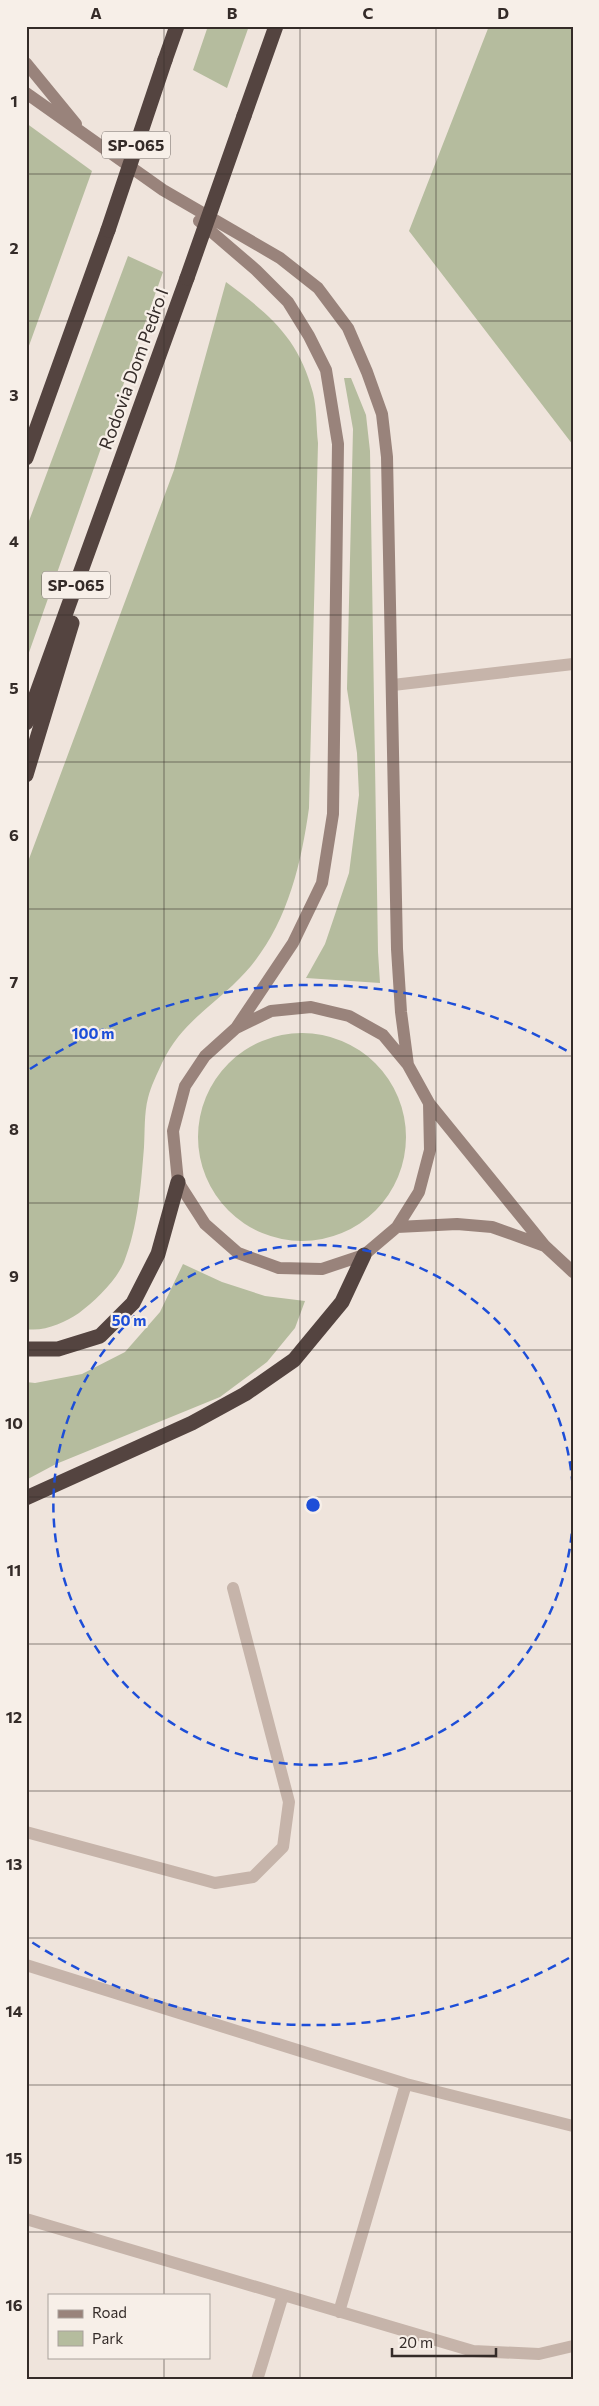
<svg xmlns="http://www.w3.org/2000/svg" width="599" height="2406" font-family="Commissioner,sans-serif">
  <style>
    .green { fill: #b5bc9e }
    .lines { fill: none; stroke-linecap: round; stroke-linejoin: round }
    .lane { stroke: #c6b4aa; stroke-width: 12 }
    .street { stroke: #c6b4aa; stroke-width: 12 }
    .secondary { stroke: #99837b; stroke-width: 12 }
    .highway { stroke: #544440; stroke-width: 15 }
    .highway-bridge { stroke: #544440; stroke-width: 15 }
    .grid { fill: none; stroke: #342b28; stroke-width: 1; stroke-opacity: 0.55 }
    .ring { fill: none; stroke: #1d4ed8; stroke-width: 2.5; stroke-dasharray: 9 6 }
    .labels { text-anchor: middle; stroke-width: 4.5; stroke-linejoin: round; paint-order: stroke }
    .shield { fill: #f7efe8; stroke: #6e6662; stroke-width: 1 }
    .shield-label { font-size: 16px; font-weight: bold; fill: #342b28 }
    .street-label { font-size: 18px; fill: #342b28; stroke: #f7efe8 }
    .centre { fill: #1d4ed8; stroke: #f7efe8; stroke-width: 2.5 }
    .ring-label { font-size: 15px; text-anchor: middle; font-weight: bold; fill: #1d4ed8; stroke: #f7efe8; stroke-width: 4.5; stroke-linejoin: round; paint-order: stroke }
    .neatline { fill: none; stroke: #342b28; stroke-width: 2 }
    .grid-label { font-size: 16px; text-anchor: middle; font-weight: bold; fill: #342b28 }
  </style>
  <rect width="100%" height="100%" fill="#efe4dc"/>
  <!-- green -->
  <path class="green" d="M 208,26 L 249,26 L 227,88 L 193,70 Z
    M 489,26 L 573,26 L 573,445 L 409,231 Z
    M 26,123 L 92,171 L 26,354 Z
    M 128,256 L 163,272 L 26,661 L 26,529 Z
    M 226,282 C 269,314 299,338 313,393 C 317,409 316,427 318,443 L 309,808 C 300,873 283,939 233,985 C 205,1011 179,1027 162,1063 C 157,1074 151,1086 148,1098 C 144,1113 145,1132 144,1147 C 141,1185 138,1227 124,1262 C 116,1281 95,1301 79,1313 C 64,1323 44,1332 26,1329 L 26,867 L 174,470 Z
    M 344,378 L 351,378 L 366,415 L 370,451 L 378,952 L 380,983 L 306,978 L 325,944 L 349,873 L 359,795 L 357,753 L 347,689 L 353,429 Z
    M198 1137a104 104 0 1 1 208 0a104 104 0 1 1-208 0Z
    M 183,1264 L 222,1282 L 265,1296 L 305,1301 L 295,1328 L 267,1362 L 220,1397 L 56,1464 L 26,1480 L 26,1382 L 35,1383 L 82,1374 L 125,1352 L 160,1312 Z"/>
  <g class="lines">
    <!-- lane -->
    <path class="lane" d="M 26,1832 L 215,1883 L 253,1877 L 283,1847 L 289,1802 L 233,1588
      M 26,1965 L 406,2084 L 573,2126
      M 26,2219 L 473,2351 L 539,2354 L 573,2346
      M 339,2312 L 406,2084
      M 257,2380 L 283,2295"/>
    <!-- street -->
    <path class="street" d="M 393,685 L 573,664"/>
    <!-- secondary -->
    <path class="secondary" d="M 26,63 L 76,124
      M 26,93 L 163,190 L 280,258 L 318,288 L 348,328 L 367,372 L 382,414 L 387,457 L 397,949 L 401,1012 L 408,1065
      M 199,221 L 256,270 L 288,302 L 309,336 L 326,370 L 338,444 L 333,814 L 322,883 L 293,943 L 236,1028
      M 429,1103 L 430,1150 L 419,1192 L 397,1227 L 364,1255 L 322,1269 L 279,1268 L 238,1253 L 205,1224 L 178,1182 L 173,1131 L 185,1086 L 205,1056 L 236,1028 L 271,1011 L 311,1007 L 349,1016 L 383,1035 L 408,1065 L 429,1103 L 545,1246 L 573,1272
      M 397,1227 L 457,1224 L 492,1227 L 545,1246"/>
    <!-- highway -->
    <path class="highway" d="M 165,60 L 177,26
      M 244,116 L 276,26
      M 26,458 L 108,230
      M 26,723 L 187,278
      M 26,775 L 72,623
      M 26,1349 L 58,1349 L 100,1336 L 133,1303 L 158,1254 L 178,1182
      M 26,1498 L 192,1423 L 245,1394 L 294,1360 L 342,1302 L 364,1255"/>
    <!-- highway-bridge -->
    <path class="highway-bridge" d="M 108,230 L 165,60
      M 187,278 L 244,116"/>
  </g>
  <!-- grid -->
  <path class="grid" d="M 164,26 L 164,2295M 300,26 L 300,2380M 436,26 L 436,2380M 26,174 L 573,174M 26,321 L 573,321M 26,468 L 573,468M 26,615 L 573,615M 26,762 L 573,762M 26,909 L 573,909M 26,1056 L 573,1056M 26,1203 L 573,1203M 26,1350 L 573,1350M 26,1497 L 573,1497M 26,1644 L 573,1644M 26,1791 L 573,1791M 26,1938 L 573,1938M 26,2085 L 573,2085M 26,2232 L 573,2232M 164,2357 L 164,2380"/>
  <!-- distance rings -->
  <g class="ring">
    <path d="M573 1519A260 260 0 1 1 573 1491"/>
    <path d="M569 1958A520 520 0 0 1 30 1941M30 1069A520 520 0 0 1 569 1052"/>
  </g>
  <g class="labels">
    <!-- shield labels -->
    <g class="shield">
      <rect x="102" y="131.5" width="68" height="27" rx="4"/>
      <rect x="42" y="571.5" width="68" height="27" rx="4"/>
    </g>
    <g class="shield-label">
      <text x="136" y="151">SP-065</text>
      <text x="76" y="591">SP-065</text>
    </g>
    <!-- street labels -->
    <g class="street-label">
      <text transform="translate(134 369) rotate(-70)" y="6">Rodovia Dom Pedro I</text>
    </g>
  </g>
  <circle cx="313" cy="1505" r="8" class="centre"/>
  <g class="ring-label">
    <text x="93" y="1039">100 m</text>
    <text x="129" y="1326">50 m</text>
  </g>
  <!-- border -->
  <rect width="599" height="2406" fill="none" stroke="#f7efe8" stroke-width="55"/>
  <!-- legend -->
  <rect x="48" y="2294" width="162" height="65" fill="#f7efe8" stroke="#a9a19b"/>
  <rect x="58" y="2310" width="25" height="8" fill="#99837b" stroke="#a9a19b"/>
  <text x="92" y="2318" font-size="15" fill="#342b28">Road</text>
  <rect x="58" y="2331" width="25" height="15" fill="#b5bc9e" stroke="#a9a19b"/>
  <text x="92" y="2344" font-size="15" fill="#342b28">Park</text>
  <!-- scale -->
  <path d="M392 2348v8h104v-8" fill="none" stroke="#342b28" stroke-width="2.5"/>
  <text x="399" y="2348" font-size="15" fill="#342b28" stroke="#f7efe8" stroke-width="4" paint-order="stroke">20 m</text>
  <rect x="28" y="28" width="544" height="2350" class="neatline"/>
  <g class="grid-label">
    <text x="96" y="19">A</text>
    <text x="232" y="19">B</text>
    <text x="368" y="19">C</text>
    <text x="503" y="19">D</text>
    <text x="14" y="107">1</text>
    <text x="14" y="254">2</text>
    <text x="14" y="401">3</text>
    <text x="14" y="547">4</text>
    <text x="14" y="694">5</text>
    <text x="14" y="841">6</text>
    <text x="14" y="988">7</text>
    <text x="14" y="1135">8</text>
    <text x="14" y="1282">9</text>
    <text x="14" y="1429">10</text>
    <text x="14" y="1576">11</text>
    <text x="14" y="1723">12</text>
    <text x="14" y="1870">13</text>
    <text x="14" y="2017">14</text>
    <text x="14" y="2164">15</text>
    <text x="14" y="2311">16</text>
  </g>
</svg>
